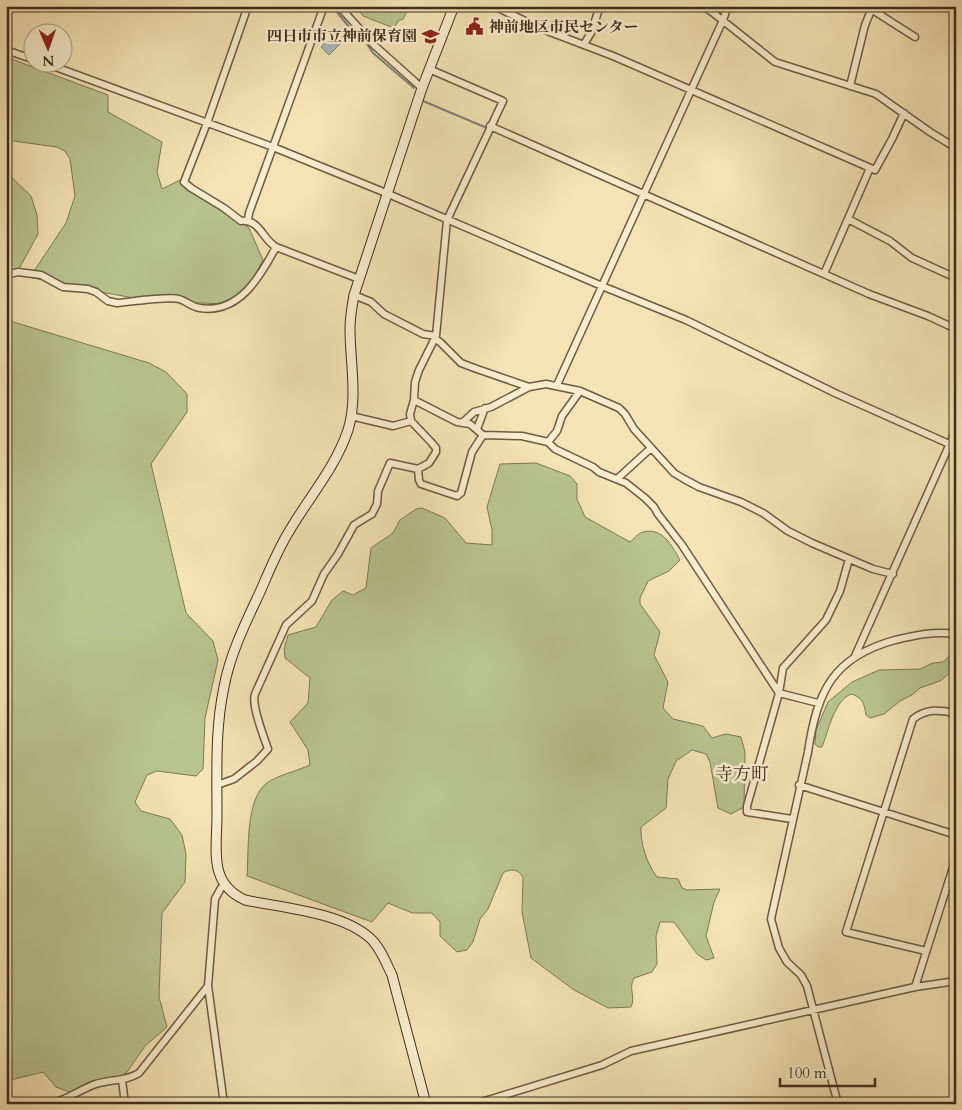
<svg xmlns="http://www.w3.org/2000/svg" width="962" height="1110" font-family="Cardo,'Noto Serif JP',serif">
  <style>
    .green { fill: #b8c48f; stroke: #7c7856 }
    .water { fill: #a2bbb9; stroke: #7a827b }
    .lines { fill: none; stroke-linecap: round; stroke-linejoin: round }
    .stream { stroke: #7a827b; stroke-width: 2 }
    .street-casing { stroke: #6c5a43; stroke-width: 9 }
    .secondary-casing { stroke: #3f2c1d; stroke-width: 11 }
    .street { stroke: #f8edce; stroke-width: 6 }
    .secondary { stroke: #f8edce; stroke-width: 9 }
    .labels { text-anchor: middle; stroke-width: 5; stroke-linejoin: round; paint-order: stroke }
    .poi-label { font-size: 15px; font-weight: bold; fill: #3f2c1d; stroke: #f8edce; text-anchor: start }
    .quarter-label { font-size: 18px; fill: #3f2c1d; stroke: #f8edce }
  </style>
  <rect width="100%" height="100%" fill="#f4e3b4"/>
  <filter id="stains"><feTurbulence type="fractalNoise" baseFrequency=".004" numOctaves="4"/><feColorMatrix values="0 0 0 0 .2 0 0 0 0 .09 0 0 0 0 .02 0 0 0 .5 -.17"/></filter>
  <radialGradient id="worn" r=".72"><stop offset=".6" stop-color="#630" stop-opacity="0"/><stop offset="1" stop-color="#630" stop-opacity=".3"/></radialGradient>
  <!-- green -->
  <path class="green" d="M 355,6 L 410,6 L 403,19 L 398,21 L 394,28 L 363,16 Z
    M 6,57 L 108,95 L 108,112 L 162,142 L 157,172 L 162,189 L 180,180 L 225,208 L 249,228 L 263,260 L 245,294 L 227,304 L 151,301 L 72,287 L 30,277 L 66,223 L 75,196 L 70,159 L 65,151 L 57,147 L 6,140 Z
    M 6,172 L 31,196 L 37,215 L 38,234 L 19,269 L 10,273 L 6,273 Z
    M 10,321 L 149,363 L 166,372 L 187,394 L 187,412 L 151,464 L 186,613 L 213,641 L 218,660 L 205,718 L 203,769 L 196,776 L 157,771 L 147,775 L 135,802 L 141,811 L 170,819 L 182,835 L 186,854 L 185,882 L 162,913 L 159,997 L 167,1027 L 145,1046 L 127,1072 L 112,1083 L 74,1094 L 56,1087 L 43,1072 L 6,1081 L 6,322 Z
    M 536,463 L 570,476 L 577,484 L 577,499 L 585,517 L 630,542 C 634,539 638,533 643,532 C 663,527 672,546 680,560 L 669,571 L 648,581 L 640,598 L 640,604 L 660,632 L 654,655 L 668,682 L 663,708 L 673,719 L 703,726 L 712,738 L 726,734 L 741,737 L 745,752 L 744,807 L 731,814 L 718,808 L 710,762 L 706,754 L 692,750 L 676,761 L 668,779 L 666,808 L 641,827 C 640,843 647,864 657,877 L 678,879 L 682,888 L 687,890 L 720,889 L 714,902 L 706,936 L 714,958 L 706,960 L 697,954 L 674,922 L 660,922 L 656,936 L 657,964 L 652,972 L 634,978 C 628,988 636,997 631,1007 L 608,1008 L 574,990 L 531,958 L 522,912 L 523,878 C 520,869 510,868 503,873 L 488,909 L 480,919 L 473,942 L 467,950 L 457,952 L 440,936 L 440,922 L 432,913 L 412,913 L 388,903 L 372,922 L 247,876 C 249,851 245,799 267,783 C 278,775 297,771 310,765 L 308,750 L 290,722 L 308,703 L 310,678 L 285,658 L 284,649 L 288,635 L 316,627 L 332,600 L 343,591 L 353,595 L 366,588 L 371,548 L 393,533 L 400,520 L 416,509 L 422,508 L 445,518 L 466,543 L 492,545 L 492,530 L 487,507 L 500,464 Z
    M 956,650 L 956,673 L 951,672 L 940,681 L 920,688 L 912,695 L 900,701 L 884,714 L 870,718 L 866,715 C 864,704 864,699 852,694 C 835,698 828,732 822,747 L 818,747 L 815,744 L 816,730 L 828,702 L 852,682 L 879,670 L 920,669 L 933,663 L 943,662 Z"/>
  <!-- water -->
  <path class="water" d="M 337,31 L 345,39 L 329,55 L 321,47 Z"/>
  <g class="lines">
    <!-- stream -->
    <path class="stream" d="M 332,6 L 358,38 L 365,41 L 373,53 L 414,88
      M 423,101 L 487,128
      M 765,251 L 857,292
      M 882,302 L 903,310
      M 947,328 L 956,333"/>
    <defs>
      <path id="street" d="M 248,6 L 207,123 L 184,182 L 191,188 L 224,208 L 241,221 C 260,219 262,239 276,247 L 359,279
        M 339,6 L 374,45 L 422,88
        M 494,6 L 542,29 L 613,56 L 875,170 L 892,139 L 904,113
        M 702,6 L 712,12 L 775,62 L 876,94 L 930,132 L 956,148
        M 871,9 L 915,37
        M 584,44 L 591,33 L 600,6
        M 6,50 L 32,59
        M 42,62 L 273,147 L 386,193 L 602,286 L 686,320 L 835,393 L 956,447
        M 850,86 L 865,25 L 873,6
        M 490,126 L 869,294 L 928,316 L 956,329
        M 273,147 L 324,6
        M 848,219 L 890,241 L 912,258 L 956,278
        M 248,220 L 249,213 L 273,147
        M 824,274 L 870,168
        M 6,275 L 18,272 L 41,275 L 63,287 L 88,289 L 96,292 L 108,301 L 117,303 C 129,302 169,296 179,299 C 186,301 192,307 200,308 C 239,314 260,277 276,247
        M 354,295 L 371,302 L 384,314 L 423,334 L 436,336
        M 435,339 L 440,342 L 461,363 L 477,369 L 529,387 L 546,384 L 580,391 L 619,408 L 625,414 L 634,429 L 674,473 L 684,479 L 699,487 L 741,502 L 763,513 L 788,531 L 812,543 L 873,569 L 893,574
        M 557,385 L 723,20 L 728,6
        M 414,400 L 457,422 L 470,424 L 483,435 L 522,436 L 548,442 L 555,449 L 593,467 L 599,472 L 626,483 L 645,498 L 654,507 L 658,514 L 682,545 L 779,693 L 818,703
        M 351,416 L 393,426 L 411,421
        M 462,423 L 474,412 L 491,407 L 529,387
        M 477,429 L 485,408
        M 548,442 L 557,431 L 562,416 L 580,391
        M 418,469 L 419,480 L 421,484 L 457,496 L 461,493 L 472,452 L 483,435
        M 617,479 L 651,448
        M 855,656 L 956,430
        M 217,785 L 234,779 L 257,761 L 268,749 C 264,737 251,705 255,694 L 286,625 L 312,601 L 324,574 L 338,554 L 354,525 L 372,514 L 377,504 L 378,491 L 390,463 L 418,469 L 429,463 L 436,452 L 436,448 L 431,442 L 411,421 L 410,414 L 414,400 L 415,382 L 419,370 L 436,336 L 447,220 L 503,101 L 429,69
        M 799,785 L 956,835
        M 792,819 L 747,812 L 747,806 L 779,693 L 783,668 L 826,620 L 840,591 L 849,559
        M 926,951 L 846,932 L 913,719 C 927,708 939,710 956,713
        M 915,987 L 956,858
        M 122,1080 L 125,1104
        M 50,1104 C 66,1100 78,1091 93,1085 C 108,1079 125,1082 139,1073 L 208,986
        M 224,1104 L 208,986 L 215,899 L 221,888 L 225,886
        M 475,1104 L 602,1065 L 631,1051 L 915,987 L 956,981
        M 838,1104 L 807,986 L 801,975 L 787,962 L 779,948 L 771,919 L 808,752 C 817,691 833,657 895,640 C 916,635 934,631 956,634"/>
      <path id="secondary" d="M 426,1104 L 392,975 C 386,963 380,947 370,938 C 341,912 283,908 245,900 C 208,883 217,850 217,815 C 217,772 215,729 224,687 C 230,654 246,622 260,592 C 267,576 274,559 282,544 C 302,505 334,472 348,430 C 358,398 350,362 350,329 C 350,318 352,306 354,295 L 422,88 L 454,6"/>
    </defs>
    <!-- street casing -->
    <use href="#street" class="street-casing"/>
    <!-- secondary casing -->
    <use href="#secondary" class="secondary-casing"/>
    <!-- street -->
    <use href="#street" class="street"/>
    <!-- secondary -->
    <use href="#secondary" class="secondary"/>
  </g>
  <!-- icons -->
  <defs>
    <symbol id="civic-bare" viewBox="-9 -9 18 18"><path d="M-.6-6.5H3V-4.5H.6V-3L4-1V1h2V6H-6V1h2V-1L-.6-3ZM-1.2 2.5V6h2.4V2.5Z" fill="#8f2418" stroke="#f8edce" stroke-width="2.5" paint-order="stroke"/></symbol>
    <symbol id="school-bare" viewBox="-9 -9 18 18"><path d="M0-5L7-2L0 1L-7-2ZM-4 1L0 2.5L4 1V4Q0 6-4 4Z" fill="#8f2418" stroke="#f8edce" stroke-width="2.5" paint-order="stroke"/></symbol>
  </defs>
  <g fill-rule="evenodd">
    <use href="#civic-bare" x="462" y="14" width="25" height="25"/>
    <use href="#school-bare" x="418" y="24" width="25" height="25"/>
  </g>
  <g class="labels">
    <!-- poi labels -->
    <g class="poi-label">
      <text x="489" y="32">神前地区市民センター</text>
      <text x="417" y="41" text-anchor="end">四日市市立神前保育園</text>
    </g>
    <!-- quarter labels -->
    <g class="quarter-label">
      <text x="742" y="780">寺方町</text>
    </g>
  </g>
  <!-- margin -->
  <rect width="962" height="1110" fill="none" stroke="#f4e3b4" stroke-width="25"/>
  <rect x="8" y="8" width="947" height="1095" fill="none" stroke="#3f2c1d" stroke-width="2.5"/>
  <rect x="12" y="12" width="937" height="1085" fill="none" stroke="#3f2c1d"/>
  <!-- north arrow -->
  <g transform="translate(48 48) rotate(178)"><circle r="24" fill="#f8edce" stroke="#aea087"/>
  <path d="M0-4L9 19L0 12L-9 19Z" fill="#8f2418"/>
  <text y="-8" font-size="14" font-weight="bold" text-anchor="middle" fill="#3f2c1d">N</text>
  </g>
  <!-- scale -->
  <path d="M780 1078v8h95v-8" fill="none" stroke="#3f2c1d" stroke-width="2.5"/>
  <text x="787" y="1078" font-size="15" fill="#3f2c1d" stroke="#f8edce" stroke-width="4" paint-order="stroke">100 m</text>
  <rect width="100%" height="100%" filter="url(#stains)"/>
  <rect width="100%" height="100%" fill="url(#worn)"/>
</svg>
